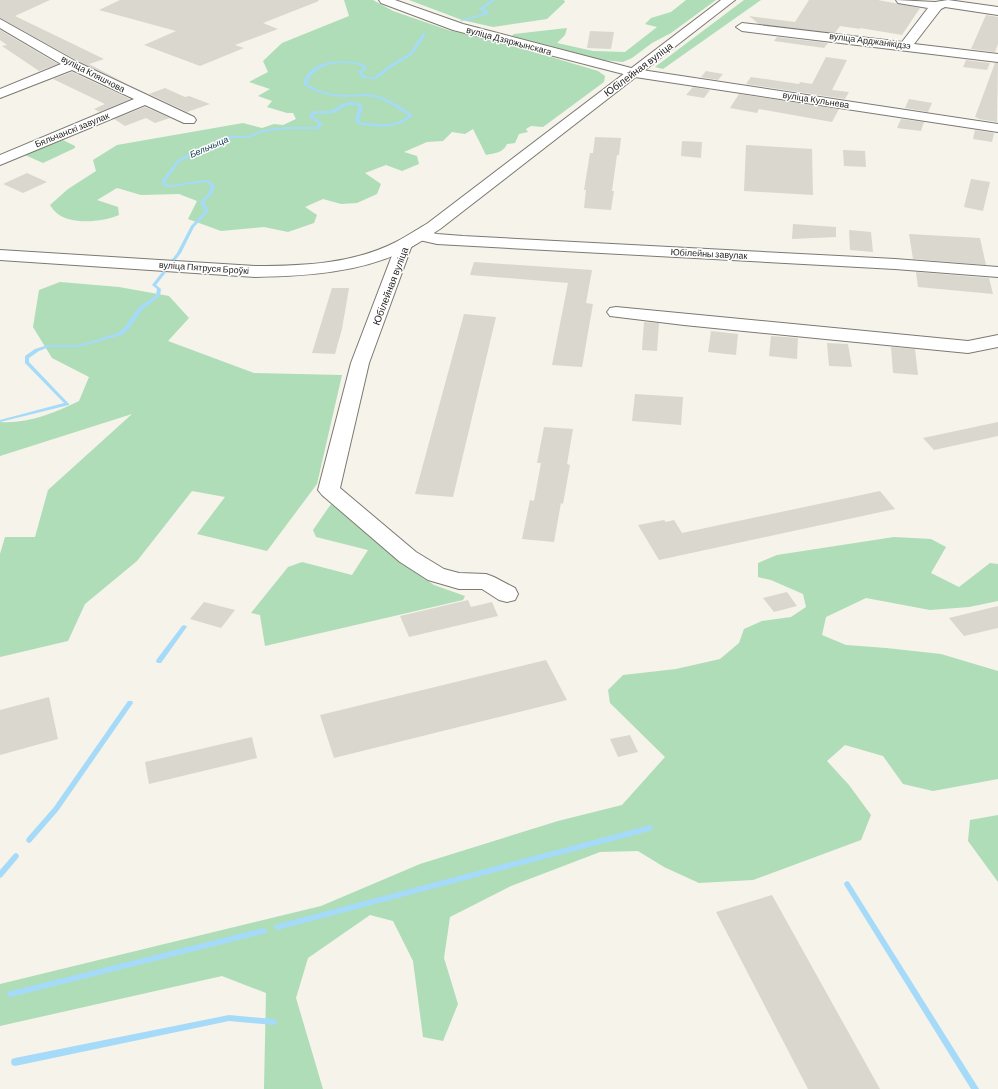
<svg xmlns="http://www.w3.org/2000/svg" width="998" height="1089" font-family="Barlow,sans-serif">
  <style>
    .green { fill: #aeddb7 }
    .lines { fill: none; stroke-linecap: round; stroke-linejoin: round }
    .stream { fill: #a5dbf9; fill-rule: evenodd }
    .building { fill: #dad7ce }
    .minor-casing { stroke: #7c7971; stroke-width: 2 }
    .major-casing { stroke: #7c7971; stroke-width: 2 }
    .minor { fill: #fff; fill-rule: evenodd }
    .major { fill: #fff; fill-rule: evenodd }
    .labels { text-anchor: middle; stroke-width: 3; stroke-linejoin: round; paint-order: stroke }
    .far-street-label { font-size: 9px; fill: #272623; stroke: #fff }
    .far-water-label { font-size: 9px; font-style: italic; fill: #103c50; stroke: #fff }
    .street-label { font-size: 10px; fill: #272623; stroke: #fff }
  </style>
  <rect width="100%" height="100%" fill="#f5f3ea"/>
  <!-- green -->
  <path class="green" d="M 344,0 L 373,0 L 393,11 L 448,30 L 524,49 L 598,71 L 605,76 L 604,82 L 543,127 L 531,126 L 526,129 L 528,132 L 519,134 L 515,143 L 507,144 C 503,153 495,153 486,155 L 473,129 L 465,134 L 452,132 L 443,141 L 427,142 L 404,152 L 417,156 L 419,164 L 402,171 L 386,165 L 365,173 L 381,184 L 377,194 L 357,203 L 341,204 L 323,199 L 305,207 L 317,215 L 314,223 L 288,232 L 264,227 L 221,231 L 188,219 L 197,201 L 179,194 L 141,195 L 117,188 L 97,200 L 118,207 L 119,215 C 104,222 71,225 58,214 C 55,212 52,208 50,205 L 68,189 L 96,171 L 93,160 L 117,145 L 243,123 L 262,128 L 274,124 L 283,125 L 296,119 L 293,113 L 287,113 L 267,107 L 272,101 L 258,96 L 270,89 L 249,82 L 268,72 L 263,61 L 282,43 L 349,16 Z
    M 409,0 L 564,0 L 565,2 L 547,19 L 493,27 L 462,20 Z
    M 686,0 L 716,0 L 671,33 L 652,43 L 632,58 L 623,62 L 603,60 L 512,36 L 514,34 L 567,28 L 565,35 L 557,43 L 593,51 L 625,52 L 657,27 L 645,24 L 651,18 L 671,12 Z
    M 744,0 L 761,0 L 663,69 L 655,67 Z
    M 63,140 L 75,146 L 75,148 L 43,163 L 25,155 Z
    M 60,282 L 119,287 L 169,296 L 189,318 L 168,341 L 254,373 L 342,375 L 317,484 L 267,551 L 197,534 L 225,497 L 192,491 L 137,561 L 85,604 L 68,641 L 0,657 L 0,554 L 5,537 L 35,537 L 48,490 L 132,414 L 0,456 L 0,422 C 27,424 55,413 79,401 L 89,377 L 52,358 L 33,327 L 39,290 Z
    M 331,504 L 402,564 L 434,585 L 465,596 L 463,600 L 265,646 L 260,615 L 251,613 L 288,567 L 302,562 L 352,575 L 368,550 L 316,537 L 313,530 Z
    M 894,537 L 931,539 L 946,547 L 931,573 L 959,587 L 990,563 L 998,564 L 998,601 L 969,607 L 930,610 L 866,598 L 826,617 L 822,635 L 846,645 L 886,648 L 941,654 L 998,671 L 998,779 L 933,791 L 903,784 L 883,756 L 845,745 L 827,761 L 849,785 L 871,815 L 861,840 L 753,880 L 699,883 L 664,867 L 638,851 L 600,852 L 511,886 L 450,917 L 444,958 L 458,1004 L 443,1041 L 423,1037 L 413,961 L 393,921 L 370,915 L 308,958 L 296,998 L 323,1089 L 264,1089 L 266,993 L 222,976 L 0,1026 L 0,984 L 321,906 L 420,864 L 558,821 L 622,805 L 665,757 L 610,703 L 608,690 L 623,675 L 676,669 L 720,659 L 739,643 L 744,629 L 762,621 L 791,617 L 806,607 L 803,594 L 771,580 L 758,577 L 758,563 L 777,555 Z
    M 998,815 L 998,882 L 968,841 L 970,820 Z"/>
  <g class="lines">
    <!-- stream -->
    <path class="stream" d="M 491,0 L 495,0 L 483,9 L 489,12 L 489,14 L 462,21 L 460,20 L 485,13 L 479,9 Z
      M 423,33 L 426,34 L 412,55 L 395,65 L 376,79 L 362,78 L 358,72 L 363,69 L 362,66 C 342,60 315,62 307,84 C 319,92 334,95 348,95 C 357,95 365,93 373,95 C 388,97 400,107 412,114 L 412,116 C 398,130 376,127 358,124 L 355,120 L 359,107 L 357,105 C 342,103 344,110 332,113 C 326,115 319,112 313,115 L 313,116 L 323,124 L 318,129 L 286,129 L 263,132 L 249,138 L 231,138 L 179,162 L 165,182 L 166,184 L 171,185 L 205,180 L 210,181 L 215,186 L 212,194 L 204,202 L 209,211 L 194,227 L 181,253 L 156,285 L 161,289 L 160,296 L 142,310 L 129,329 L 122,335 L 79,347 L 49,347 L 39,351 L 29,358 L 29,362 L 69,404 L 69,405 L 0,422 L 0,420 L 64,403 L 25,363 L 25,356 L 35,349 L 48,345 L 79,345 L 118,333 L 125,327 L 138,308 L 156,295 L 157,289 L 152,285 L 177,253 L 191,226 L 205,211 L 200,202 L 208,194 L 211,186 L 208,183 L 205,182 L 171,187 L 164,186 L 161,182 L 177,160 L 229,136 L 248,136 L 262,130 L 286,127 L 316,127 L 319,124 L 310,117 L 310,113 C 316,110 322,112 329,111 C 335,110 338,106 343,104 C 348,101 354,102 359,103 L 363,107 L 359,120 L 360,122 C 377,124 396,128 409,115 C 397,109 386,99 373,97 C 364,95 356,97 348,97 C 333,97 315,93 303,84 C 304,81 305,78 307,75 C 319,58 347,60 364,64 L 367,69 L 362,72 L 364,76 L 374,77 L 393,63 L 410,53 Z
      M 184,625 L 186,626 L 187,627 L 186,628 L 161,663 L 157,663 L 156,661 L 157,659 L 182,626 Z
      M 128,701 L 132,701 L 133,703 L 58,811 L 31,842 L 29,843 L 27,842 L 26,840 L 27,838 L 54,807 Z
      M 650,825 L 652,826 L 653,828 L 652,830 L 650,831 L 278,930 L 275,929 L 274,927 L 275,925 L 278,924 Z
      M 16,853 L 18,854 L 19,856 L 18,858 L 2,877 L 0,878 L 0,870 L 14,854 Z
      M 847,881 L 849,882 L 979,1089 L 971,1089 L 845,886 L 844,884 L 845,882 Z
      M 263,928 L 266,929 L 267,931 L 266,933 L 263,934 L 11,997 L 8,996 L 7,994 L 8,992 L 11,991 Z
      M 229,1015 L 273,1019 L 276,1020 L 277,1022 L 276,1024 L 273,1025 L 229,1021 L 15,1066 L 12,1065 L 11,1062 L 12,1059 L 15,1058 Z"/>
  </g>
  <!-- building -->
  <path class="building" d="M 0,0 L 50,0 L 15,16 L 104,59 L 89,64 L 127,84 L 78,61 L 0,18 Z
    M 120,0 L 318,0 L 319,1 L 263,23 L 278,29 L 235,45 L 244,48 L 200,66 L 144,45 L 176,31 L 99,10 Z
    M 809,0 L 878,0 L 920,8 L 902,35 L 860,28 L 860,29 L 840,26 L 835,33 L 759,24 L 749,16 L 795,22 Z
    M 986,15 L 998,17 L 998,44 L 995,52 L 971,49 Z
    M 0,30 L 58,64 L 39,71 L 2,46 L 7,45 L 0,40 Z
    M 590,31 L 614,32 L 611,49 L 587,48 Z
    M 777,37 L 828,43 L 824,48 L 774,41 Z
    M 826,57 L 847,60 L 832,90 L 849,92 L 845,99 L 746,84 L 751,77 L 799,84 L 800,82 L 812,84 Z
    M 966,60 L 990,63 L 987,70 L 963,67 Z
    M 995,63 L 998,63 L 997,122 L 978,119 L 978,118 L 975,117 Z
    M 706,71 L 723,74 L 718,80 L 701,77 Z
    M 72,72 L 130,99 L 100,112 L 94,109 L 105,104 L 53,79 Z
    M 693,87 L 710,90 L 704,98 L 686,95 Z
    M 165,88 L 185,97 L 189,96 L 210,104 L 187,112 L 149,94 Z
    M 739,94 L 839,109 L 832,122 L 759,109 L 757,113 L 730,108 Z
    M 909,99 L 932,103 L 928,112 L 905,108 Z
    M 145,107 L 170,118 L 155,123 L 146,118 L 125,126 L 114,119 Z
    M 901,119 L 924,122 L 921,131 L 897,128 Z
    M 975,130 L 994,133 L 992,142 L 973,139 Z
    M 595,137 L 621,138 L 619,155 L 617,155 L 612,191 L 614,191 L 611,210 L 584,208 L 586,190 L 584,190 L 590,153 L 593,153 Z
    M 682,141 L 702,142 L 701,158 L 681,156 Z
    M 746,145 L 812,149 L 813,195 L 744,191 Z
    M 843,150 L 865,151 L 866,167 L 844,166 Z
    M 27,173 L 47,182 L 23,193 L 3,184 Z
    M 971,179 L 990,182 L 983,211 L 964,207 Z
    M 793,224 L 836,227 L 836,237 L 792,239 Z
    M 849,230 L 871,232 L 873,252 L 850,250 Z
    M 909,234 L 980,238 L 986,265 L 913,259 Z
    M 474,262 L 592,270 L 586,303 L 593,304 L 582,367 L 552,365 L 568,283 L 470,275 Z
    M 916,272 L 989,278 L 993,294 L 918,287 Z
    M 332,288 L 349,288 L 342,329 L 335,354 L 312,353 Z
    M 464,314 L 496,317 L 453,497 L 415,494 Z
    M 644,322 L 659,323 L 657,351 L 642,350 Z
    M 711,331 L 738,334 L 736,355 L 708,352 Z
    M 771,336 L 798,338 L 797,359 L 769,356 Z
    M 827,343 L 848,344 L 852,367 L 829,366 Z
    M 891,347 L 915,349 L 918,375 L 893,373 Z
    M 635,394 L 683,397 L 681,425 L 632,421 Z
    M 998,422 L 998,436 L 934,450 L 923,438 Z
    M 544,427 L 573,429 L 567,464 L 570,465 L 563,504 L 561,503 L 554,542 L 522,539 L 530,500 L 534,501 L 541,463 L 537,463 Z
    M 880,491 L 895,509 L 659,560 L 638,525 L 664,520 L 666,522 L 674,520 L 682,533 Z
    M 787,592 L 797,606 L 774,612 L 763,598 Z
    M 468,600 L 471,607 L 492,602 L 498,616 L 409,637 L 400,616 Z
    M 204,602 L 235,610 L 221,628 L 190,619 Z
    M 998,606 L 998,628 L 964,636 L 949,618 Z
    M 546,660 L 567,700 L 334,758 L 320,715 Z
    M 49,697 L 58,739 L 0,755 L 0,710 Z
    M 630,735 L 638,752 L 618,757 L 610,739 Z
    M 252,737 L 257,758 L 149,784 L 145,762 Z
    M 772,895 L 880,1089 L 808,1089 L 716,912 Z"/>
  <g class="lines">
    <defs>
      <path id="minor" d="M 379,0 L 395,0 L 463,24 L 635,69 L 998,124 L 998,132 L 635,77 L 453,30 L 381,3 Z
        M 896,0 L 935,2 L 948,0 L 998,7 L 998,15 L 945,7 L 941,9 L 914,44 L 998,54 L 998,62 L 742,31 L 736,27 L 742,23 L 902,42 L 928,8 L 898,3 Z
        M 0,19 L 77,62 L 194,117 L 196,120 L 194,123 L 184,123 L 145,105 L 0,165 L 0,155 L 134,99 L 72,70 L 0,98 L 0,89 L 61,64 L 0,28 Z
        M 421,230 L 437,234 L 463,236 L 895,259 L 998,267 L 998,277 L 895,269 L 437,244 L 415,239 L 413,235 L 415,231 Z
        M 404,240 L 410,241 L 412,245 L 369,363 L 340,488 L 416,552 L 444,569 L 459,573 L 486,574 L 494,577 L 515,588 L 518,594 L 515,600 L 507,602 L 499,600 L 482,589 L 459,589 L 428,580 L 400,562 L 322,495 L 318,490 L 351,363 L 396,245 L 398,241 Z
        M 616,307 L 968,341 L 998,335 L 998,347 L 968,353 L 684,325 L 610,316 L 607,312 L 610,308 Z"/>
      <path id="major" d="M 721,0 L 735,0 L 440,229 C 429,236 419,243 408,249 C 361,273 306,276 255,277 L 0,260 L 0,250 L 255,266 C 303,266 353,264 396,242 C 407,236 418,229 428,223 Z"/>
    </defs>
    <!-- minor casing -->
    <use href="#minor" class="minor-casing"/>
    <!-- major casing -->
    <use href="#major" class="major-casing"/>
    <!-- minor -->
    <use href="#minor" class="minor"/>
    <!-- major -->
    <use href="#major" class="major"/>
  </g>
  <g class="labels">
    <!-- far-street labels -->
    <g class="far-street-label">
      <text transform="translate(509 41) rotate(15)" y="3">вуліца Дзяржынскага</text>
      <text transform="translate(870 41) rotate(7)" y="3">вуліца Арджанікідзэ</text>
      <text transform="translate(93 74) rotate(27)" y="3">вуліца Кляшчова</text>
      <text transform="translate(816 100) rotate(9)" y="3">вуліца Кульнева</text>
      <text transform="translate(72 130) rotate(-22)" y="3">Бяльчанскі завулак</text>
      <text transform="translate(709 254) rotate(3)" y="3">Юбілейны завулак</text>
      <text transform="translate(204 268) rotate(4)" y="3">вуліца Пятруся Броўкі</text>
    </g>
    <!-- far-water labels -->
    <g class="far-water-label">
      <text transform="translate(209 147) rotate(-24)" y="3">Бельчыца</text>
    </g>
    <!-- street labels -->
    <g class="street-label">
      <text transform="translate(638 69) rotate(-37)" y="4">Юбілейная вуліца</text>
      <text transform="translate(390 286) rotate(-69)" y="4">Юбілейная вуліца</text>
    </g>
  </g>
</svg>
